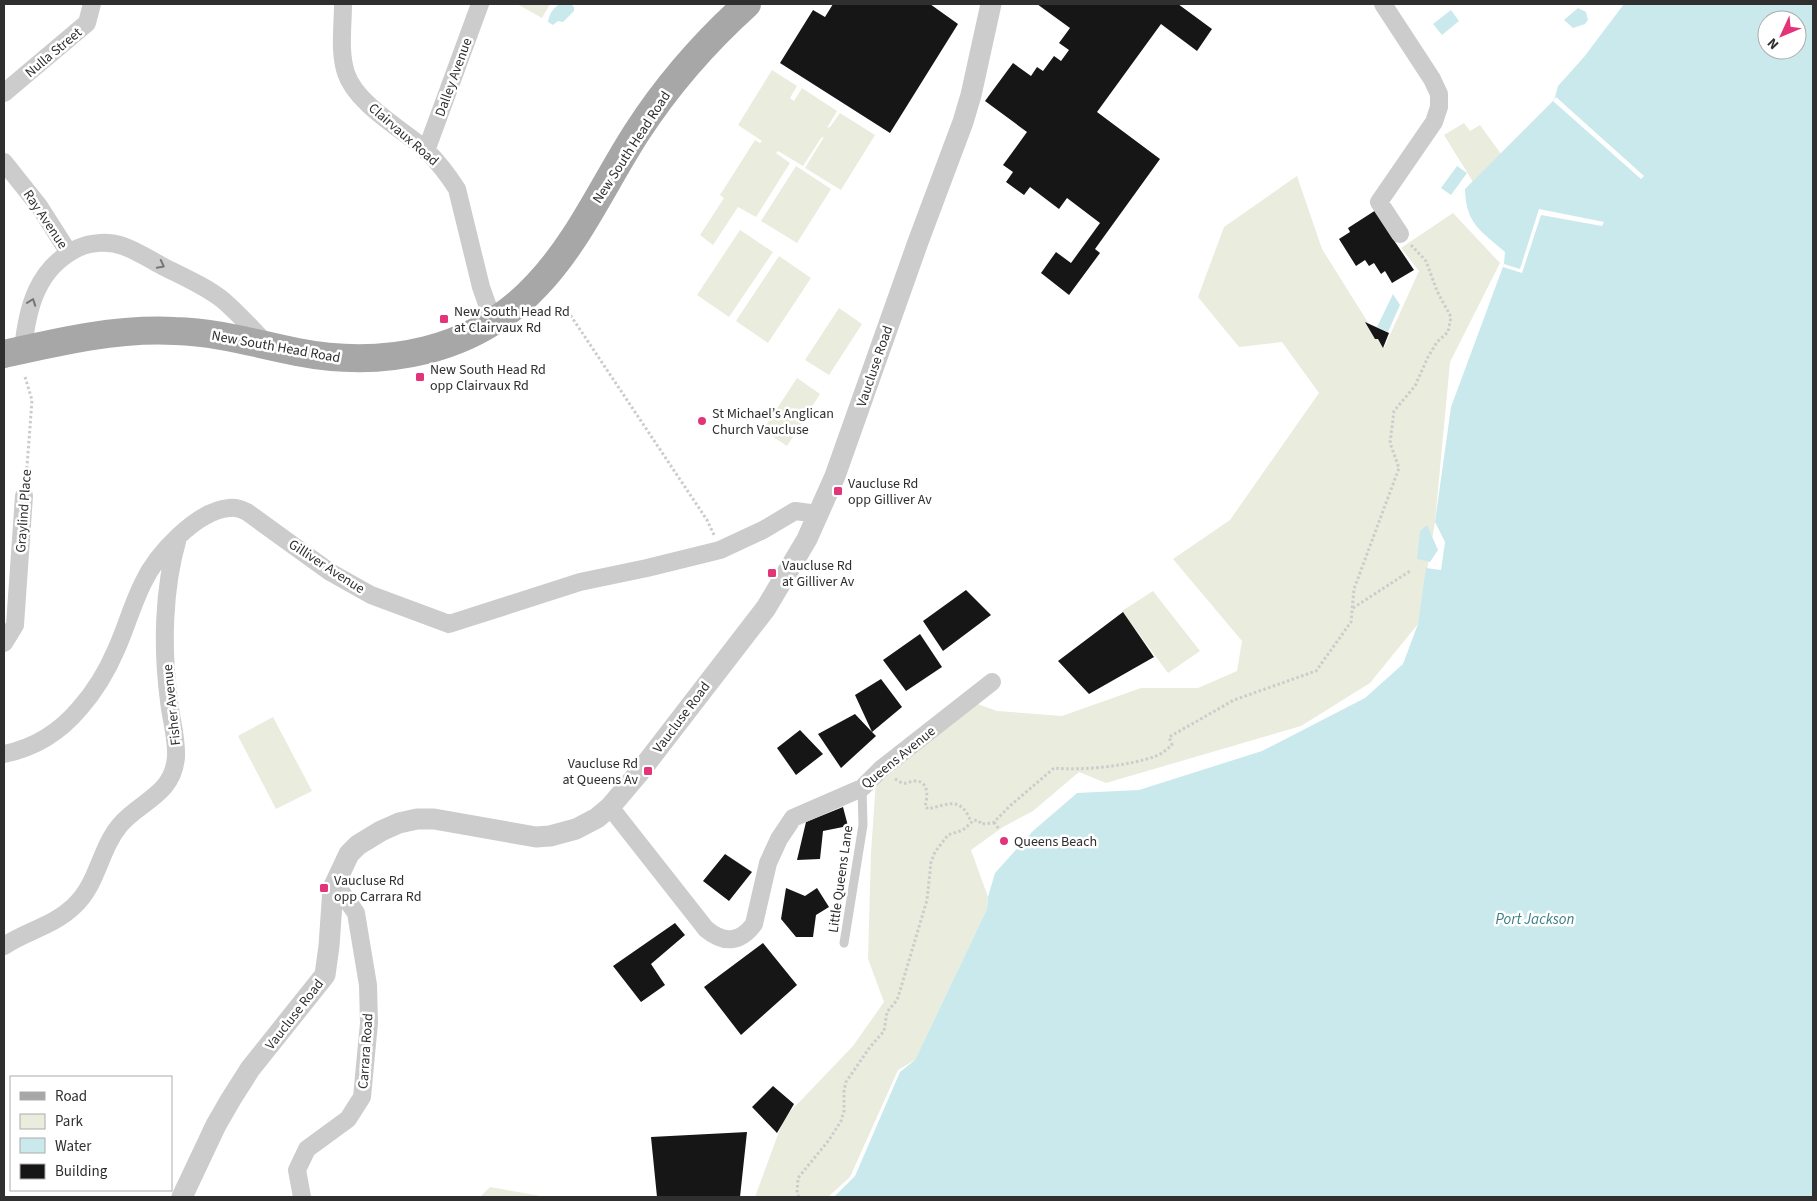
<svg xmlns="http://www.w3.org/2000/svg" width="1817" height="1201" font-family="'Source Sans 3',sans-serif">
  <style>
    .green { fill: #eaecdd }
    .water { fill: #cae9ec; fill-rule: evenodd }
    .pier { fill: #fff }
    .building { fill: #161616 }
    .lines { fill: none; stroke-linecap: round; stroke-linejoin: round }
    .path { stroke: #ccc; stroke-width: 3; stroke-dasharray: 2.5 2.5; stroke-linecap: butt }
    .service { stroke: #ccc; stroke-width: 9 }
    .minor { stroke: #ccc; stroke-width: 18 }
    .tertiary { stroke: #ccc; stroke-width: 21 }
    .primary { stroke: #a7a7a7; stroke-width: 28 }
    .oneway { stroke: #767676 }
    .poi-dot { fill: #e33479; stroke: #fff; stroke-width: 2 }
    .labels { text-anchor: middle; stroke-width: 5; stroke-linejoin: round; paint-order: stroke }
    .street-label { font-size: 14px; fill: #2f2f2f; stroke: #fff }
    .poi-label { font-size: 14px; fill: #2f2f2f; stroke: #fff; text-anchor: start }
    .water-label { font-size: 15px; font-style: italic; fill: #3a7f84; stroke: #fff }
  </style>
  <rect width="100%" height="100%" fill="#fff"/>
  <!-- green -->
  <path class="green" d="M 517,4 L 550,4 L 542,18 Z
    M 772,70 L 797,86 L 790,98 L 794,101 L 802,88 L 837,111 L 827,128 L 830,127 L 840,113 L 875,135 L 841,190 L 805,168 L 824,137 L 821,138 L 803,166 L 778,151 L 776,153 L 790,163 L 756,217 L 738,207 L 713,245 L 700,235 L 724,198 L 720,195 L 755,140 L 760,143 L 762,141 L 738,125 Z
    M 1464,123 L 1470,131 L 1480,125 L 1501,154 L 1473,182 L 1444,135 Z
    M 796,166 L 831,189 L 797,243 L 761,221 Z
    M 1297,176 L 1322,249 L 1384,348 L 1419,271 L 1401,248 L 1453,213 L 1500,263 L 1450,362 L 1435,522 L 1418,624 L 1370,683 L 1301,726 L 1106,783 L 1079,772 L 1033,811 L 1003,827 L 971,850 L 988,897 L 987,909 L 915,1060 L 898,1070 L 850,1177 L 828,1197 L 755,1197 L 784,1118 L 853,1046 L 884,1002 L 868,959 L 871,853 L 876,780 L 975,703 L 997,711 L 1062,716 L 1141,688 L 1198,688 L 1237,671 L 1242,641 L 1173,559 L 1230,520 L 1319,393 L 1282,342 L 1239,347 L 1198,297 L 1224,227 Z
    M 740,230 L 773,252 L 729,317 L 697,295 Z
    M 779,256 L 811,278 L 768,343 L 736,321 Z
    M 839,308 L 862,324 L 829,375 L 805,360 Z
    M 797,378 L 820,394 L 787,446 L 763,430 Z
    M 1153,591 L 1200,651 L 1168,673 L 1122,611 Z
    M 273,717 L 312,791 L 276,809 L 238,736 Z
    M 490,1187 L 546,1197 L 480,1197 Z"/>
  <!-- water -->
  <path class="water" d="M 560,4 L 571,4 L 574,7 L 574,11 L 563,22 L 558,21 L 553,25 L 548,22 C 549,14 553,8 560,4 Z
    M 1624,4 L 1813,4 L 1813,1197 L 834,1197 L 855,1176 L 900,1072 L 915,1060 L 987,909 L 988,897 L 995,873 L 1033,831 L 1077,793 L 1139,790 L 1262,751 L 1365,698 L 1403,664 L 1418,624 L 1426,568 L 1441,570 L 1445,542 L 1435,522 L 1451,407 L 1504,264 L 1505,252 C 1480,230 1466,224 1465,189 L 1553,101 L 1555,97 L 1558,86 L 1584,57 ZM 1767,20 L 1797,20 L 1797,50 L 1767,50 Z
    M 1578,8 L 1586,12 L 1588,20 L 1585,24 L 1573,28 L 1564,20 Z
    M 1451,10 L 1459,21 L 1442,35 L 1433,24 Z
    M 1457,166 L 1467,173 L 1451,195 L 1441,188 Z
    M 1393,294 L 1400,305 L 1388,332 L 1377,327 Z
    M 1427,525 L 1438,550 L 1430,562 L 1417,559 L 1420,531 Z"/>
  <!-- pier -->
  <path class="pier" d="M 1556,97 L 1644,176 L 1641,179 L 1553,101 Z
    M 1539,209 L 1604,222 L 1602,226 L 1541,215 L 1522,273 L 1503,267 L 1504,264 L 1520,269 Z"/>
  <!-- building -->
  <path class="building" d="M 833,4 L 930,4 L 958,24 L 890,133 L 780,63 L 813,10 L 825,17 Z
    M 1037,4 L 1178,4 L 1212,29 L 1197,51 L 1161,24 L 1097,112 L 1160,159 L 1095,249 L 1100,253 L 1069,295 L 1041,273 L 1056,252 L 1071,263 L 1100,223 L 1067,198 L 1059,209 L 1030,187 L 1024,195 L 1006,182 L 1013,172 L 1003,165 L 1027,132 L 985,101 L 1013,63 L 1031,76 L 1037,67 L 1043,71 L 1054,56 L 1061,61 L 1069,50 L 1059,43 L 1070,28 Z
    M 1376,210 L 1377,214 L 1393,239 L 1414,270 L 1392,283 L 1385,271 L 1381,274 L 1374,263 L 1369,266 L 1365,260 L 1356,266 L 1339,239 L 1350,232 L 1348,228 Z
    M 1365,322 L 1389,333 L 1383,348 L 1378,339 L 1375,339 Z
    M 966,590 L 991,615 L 943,651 L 923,621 Z
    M 1123,612 L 1154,657 L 1089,694 L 1058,661 Z
    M 920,634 L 942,667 L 906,691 L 883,660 Z
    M 881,679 L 902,707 L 872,732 L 876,736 L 841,768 L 818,734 L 855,714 L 872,732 L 855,695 Z
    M 800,730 L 823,754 L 796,775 L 777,748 Z
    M 843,807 L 848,826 L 823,831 L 820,859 L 797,860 L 806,822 Z
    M 725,854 L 752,872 L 729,901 L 703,881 Z
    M 786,888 L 805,896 L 817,888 L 829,907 L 816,915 L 813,937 L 796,937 L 781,919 Z
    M 675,923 L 685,935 L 651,964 L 665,985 L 641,1002 L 613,966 Z
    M 763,943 L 797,985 L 741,1035 L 704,987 Z
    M 773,1086 L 794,1104 L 777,1133 L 752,1107 Z
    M 747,1132 L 740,1197 L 657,1197 L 651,1137 Z"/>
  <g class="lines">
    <!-- path -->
    <path class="path" d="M 565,307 L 707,520 L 714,535
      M 25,377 L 32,400 L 26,480
      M 1353,608 L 1410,571
      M 895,779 C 897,780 900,782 902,783 C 907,784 910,781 914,781 C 929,780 928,797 925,806 L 928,809 C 949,804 961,796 971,822
      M 994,822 L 999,829
      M 799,1197 L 797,1193 L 798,1178 L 829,1140 L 841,1121 L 844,1111 L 844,1090 L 846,1082 L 870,1047 L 884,1031 L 887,1012 L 897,1000 L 899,994 L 927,900 L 931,862 L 935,852 L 948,835 L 963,830 L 974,820 L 979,821 L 981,824 L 993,823 L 1011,805 L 1054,768 C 1082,771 1129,766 1156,756 C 1162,754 1167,749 1172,745 L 1169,737 L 1234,700 L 1316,671 L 1351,622 L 1354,589 L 1399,468 L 1390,443 L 1394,411 L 1415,386 L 1428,357 L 1437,342 L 1448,332 L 1451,317 L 1437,291 L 1426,261 L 1411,245"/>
    <!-- service -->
    <path class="service" d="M 844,943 L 863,825 L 862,788"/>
    <!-- minor -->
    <path class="minor" d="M 343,4 C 343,26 339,52 346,73 C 356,104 402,129 426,150 C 438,162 448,175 457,189 L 481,287 L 493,321
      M 1383,4 L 1432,79 L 1439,94 L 1439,107 L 1434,122 L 1379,202 L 1400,234
      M 4,93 L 87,23 L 92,4
      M 426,151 L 480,4
      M 4,162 L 39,206 L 69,253
      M 23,350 C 27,308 37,268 78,248 C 91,242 110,241 123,246 C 137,251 151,260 164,267 C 184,277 207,287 224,301 C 239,314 253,330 267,344
      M 4,643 L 15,625 L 24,496
      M 4,754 C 34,748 60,732 80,708 C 95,691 107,671 116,650 C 126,628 132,605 143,583 C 156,555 196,511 229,508 C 235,507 241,509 247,512 L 330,572 L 371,595 L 449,624 L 580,582 L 647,568 L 720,550 L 763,530 L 795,511 L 818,514
      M 610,807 L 706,929 C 724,944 740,943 754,924 L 768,863 L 779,839 L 793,818 L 862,788 L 881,769 L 992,682
      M 4,946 C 26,931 53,926 73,907 C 98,885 99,850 120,825 C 140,801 173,795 176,757 C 177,738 171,720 169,701 C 162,648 163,589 178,538
      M 302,1197 L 297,1170 L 307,1149 L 348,1119 L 362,1097 L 369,1023 L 368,985 L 356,913 L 342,893 L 333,888"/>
    <!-- tertiary -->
    <path class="tertiary" d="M 182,1197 L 216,1125 L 231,1099 L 250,1069 L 325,975 L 329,946 L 333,888 L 349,854 L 358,845 L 381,831 L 399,823 L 417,819 L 434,819 L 536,837 L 550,836 L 576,829 L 597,818 L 610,807 L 638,774 L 766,608 L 807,539 L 835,476 L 918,242 L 963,122 L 971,95 L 991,4"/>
    <!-- primary -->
    <path class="primary" d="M 4,354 C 61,341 117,328 175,331 C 217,332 257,344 297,352 C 384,369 475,352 537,285 C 579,241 604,183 637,132 C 668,84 705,42 747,4"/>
  </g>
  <!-- one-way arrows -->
  <defs><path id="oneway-chevron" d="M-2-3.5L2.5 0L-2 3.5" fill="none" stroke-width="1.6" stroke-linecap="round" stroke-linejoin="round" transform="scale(1.25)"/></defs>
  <g class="oneway">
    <use href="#oneway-chevron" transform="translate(161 265) rotate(27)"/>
    <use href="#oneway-chevron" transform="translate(32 302) rotate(-70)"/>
  </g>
  <!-- markers -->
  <g class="poi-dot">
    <rect x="439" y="314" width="10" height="10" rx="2.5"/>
    <rect x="415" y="372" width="10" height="10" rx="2.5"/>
    <circle cx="702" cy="421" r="5"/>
    <rect x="833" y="486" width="10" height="10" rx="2.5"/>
    <rect x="767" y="568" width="10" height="10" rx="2.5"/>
    <rect x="643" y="766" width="10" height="10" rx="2.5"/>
    <circle cx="1004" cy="841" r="5"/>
    <rect x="319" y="883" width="10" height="10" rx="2.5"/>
  </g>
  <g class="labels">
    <!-- street labels -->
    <g class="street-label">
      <text transform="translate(53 52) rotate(-40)" y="5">Nulla Street</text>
      <text transform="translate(453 77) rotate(-70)" y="5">Dalley Avenue</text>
      <text transform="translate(404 134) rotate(41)" y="5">Clairvaux Road</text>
      <text transform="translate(631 147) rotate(-57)" y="5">New South Head Road</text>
      <text transform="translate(46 219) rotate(56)" y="5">Ray Avenue</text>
      <text transform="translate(276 346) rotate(10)" y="5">New South Head Road</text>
      <text transform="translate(874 366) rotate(-71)" y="5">Vaucluse Road</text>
      <text transform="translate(23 511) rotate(-86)" y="5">Graylind Place</text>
      <text transform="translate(327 566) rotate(33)" y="5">Gilliver Avenue</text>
      <text transform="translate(171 705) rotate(-96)" y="5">Fisher Avenue</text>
      <text transform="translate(681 717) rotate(-53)" y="5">Vaucluse Road</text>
      <text transform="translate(898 757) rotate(-39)" y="5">Queens Avenue</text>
      <text transform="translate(840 879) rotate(-82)" y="5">Little Queens Lane</text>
      <text transform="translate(294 1014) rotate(-52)" y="5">Vaucluse Road</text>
      <text transform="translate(365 1051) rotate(-86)" y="5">Carrara Road</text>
    </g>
    <!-- poi labels -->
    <g class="poi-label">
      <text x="454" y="316">New South Head Rd<tspan x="454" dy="16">at Clairvaux Rd</tspan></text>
      <text x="430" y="374">New South Head Rd<tspan x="430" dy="16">opp Clairvaux Rd</tspan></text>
      <text x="712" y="418">St Michael’s Anglican<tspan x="712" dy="16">Church Vaucluse</tspan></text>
      <text x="848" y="488">Vaucluse Rd<tspan x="848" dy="16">opp Gilliver Av</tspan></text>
      <text x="782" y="570">Vaucluse Rd<tspan x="782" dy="16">at Gilliver Av</tspan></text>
      <text x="638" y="768" text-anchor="end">Vaucluse Rd<tspan x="638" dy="16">at Queens Av</tspan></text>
      <text x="1014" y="846">Queens Beach</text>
      <text x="334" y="885">Vaucluse Rd<tspan x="334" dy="16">opp Carrara Rd</tspan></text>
    </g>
    <!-- water labels -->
    <g class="water-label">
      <text x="1535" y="924">Port Jackson</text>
    </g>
  </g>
  <!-- border -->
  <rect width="1817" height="1201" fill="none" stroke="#2f2f2f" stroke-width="10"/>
  <!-- legend -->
  <rect x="10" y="1076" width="162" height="115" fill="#ffffff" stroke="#acacac"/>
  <rect x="20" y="1092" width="25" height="8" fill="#a7a7a7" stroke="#acacac"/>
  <text x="55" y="1101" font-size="15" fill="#2f2f2f">Road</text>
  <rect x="20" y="1114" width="25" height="15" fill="#eaecdd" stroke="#acacac"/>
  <text x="55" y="1126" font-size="15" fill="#2f2f2f">Park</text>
  <rect x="20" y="1138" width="25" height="15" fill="#cae9ec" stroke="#acacac"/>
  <text x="55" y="1151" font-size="15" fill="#2f2f2f">Water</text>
  <rect x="20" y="1164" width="25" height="15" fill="#161616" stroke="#acacac"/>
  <text x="55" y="1176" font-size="15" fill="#2f2f2f">Building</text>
  <!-- north arrow -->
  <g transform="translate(1782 35) rotate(226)"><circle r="24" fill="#ffffff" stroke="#acacac"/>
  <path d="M0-4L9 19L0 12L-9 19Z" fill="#e33479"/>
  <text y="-8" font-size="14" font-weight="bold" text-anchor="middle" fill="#2f2f2f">N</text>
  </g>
</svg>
